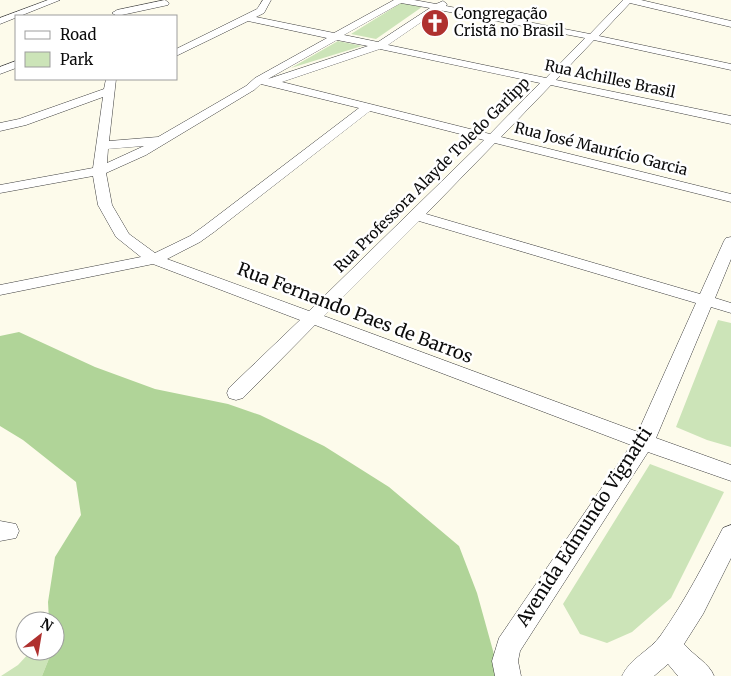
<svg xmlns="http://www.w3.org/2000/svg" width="731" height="676" font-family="Merriweather,serif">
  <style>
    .green { fill: #cce4b8 }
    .forest { fill: #b0d498 }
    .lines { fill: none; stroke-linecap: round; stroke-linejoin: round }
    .minor-casing { stroke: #3e3e3e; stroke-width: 1 }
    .minor { fill: #fff; fill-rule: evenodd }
    .labels { text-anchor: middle; stroke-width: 5; stroke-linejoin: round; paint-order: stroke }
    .far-poi-label { font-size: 15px; fill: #0b0b0b; stroke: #fff; text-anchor: start }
    .far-street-label { font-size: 15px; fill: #0b0b0b; stroke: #fff }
    .street-label { font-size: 18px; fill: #0b0b0b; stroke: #fff }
  </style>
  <rect width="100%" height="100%" fill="#fdfbeb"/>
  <!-- green -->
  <path class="green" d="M 401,3 L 422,7 L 376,39 L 351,34 Z
    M 338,41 L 362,46 L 291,68 Z
    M 718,320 L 731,323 L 731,447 L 707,440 L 676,427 Z
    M 650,464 L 724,492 L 671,598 L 632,632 L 607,643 L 580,634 L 563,604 Z
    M 31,651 L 52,651 L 42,676 L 1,676 L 18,665 Z"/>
  <!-- forest -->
  <path class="forest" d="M 19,332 L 95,367 L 155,389 L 228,404 L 260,415 L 324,446 L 389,487 L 459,546 L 477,593 L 500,676 L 42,676 L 52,651 L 55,651 L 55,621 L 49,621 L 48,602 L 55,557 L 81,515 L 76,482 L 23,440 L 0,426 L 0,336 Z"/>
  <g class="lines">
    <defs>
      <path id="minor" d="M 48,0 L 60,0 L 0,24 L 0,18 Z
        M 165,0 L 169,3 L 168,5 L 117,16 L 112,13 L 117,10 Z
        M 263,0 L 271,0 L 264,13 L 256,17 L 334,33 L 394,0 L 414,0 L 436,4 L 443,1 L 447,4 L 446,6 L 590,34 L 623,0 L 641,0 L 731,21 L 731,27 L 630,3 L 599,36 L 731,64 L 731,70 L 594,40 L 556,80 L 731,116 L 731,124 L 551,85 L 501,137 L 731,194 L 731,202 L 495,143 L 426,214 L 700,294 L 724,241 L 726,238 L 731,237 L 731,259 L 715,298 L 731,303 L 731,313 L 711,307 L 656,438 L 731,465 L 731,481 L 648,452 L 520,651 L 518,661 L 521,676 L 495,676 L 492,661 L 499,638 L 631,445 L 315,325 L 243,398 L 236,400 L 229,398 L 227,393 L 229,388 L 300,320 L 153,264 L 0,295 L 0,285 L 141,257 L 116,237 L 98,205 L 93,176 L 0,193 L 0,185 L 93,168 L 103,97 L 26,125 L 0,131 L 0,123 L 19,119 L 104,89 L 106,79 L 116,79 L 109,141 L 158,137 L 246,86 L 255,78 L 327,38 L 248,21 L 176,56 L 176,49 L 257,9 ZM 401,3 L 430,8 L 378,42 L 344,35 ZM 439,10 L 585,38 L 546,78 L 388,45 ZM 337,40 L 368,46 L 268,79 ZM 380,49 L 540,83 L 490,134 L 282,82 ZM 261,84 L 359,108 L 204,226 L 190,236 L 155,253 L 129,234 L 112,205 L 106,173 L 146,155 L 254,90 ZM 370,111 L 484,140 L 309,311 L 167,259 L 200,242 L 214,232 ZM 144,146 L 107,163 L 108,149 ZM 419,221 L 696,303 L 638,432 L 324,316 Z
        M 16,61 L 16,68 L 0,74 L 0,67 Z
        M 0,521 L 16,524 L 19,531 L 16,538 L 0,541 Z
        M 731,525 L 731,558 L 703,614 L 684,644 C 694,656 709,663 714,676 L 678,676 L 668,664 L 654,676 L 622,676 C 630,658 650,651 661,635 C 685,601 704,564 723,528 Z"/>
    </defs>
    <!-- minor casing -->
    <use href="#minor" class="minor-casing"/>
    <!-- minor -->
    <use href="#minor" class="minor"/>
  </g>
  <!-- icons -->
  <defs>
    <symbol id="church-disc" viewBox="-11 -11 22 22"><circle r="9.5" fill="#af312f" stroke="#fff"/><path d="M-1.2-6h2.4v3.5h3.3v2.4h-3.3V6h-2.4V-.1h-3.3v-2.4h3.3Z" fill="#fff"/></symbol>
  </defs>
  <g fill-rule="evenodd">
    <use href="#church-disc" x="419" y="7" width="32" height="32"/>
  </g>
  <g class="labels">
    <!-- far-poi labels -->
    <g class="far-poi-label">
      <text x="454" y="19">Congregação<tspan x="454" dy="17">Cristã no Brasil</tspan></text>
    </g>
    <!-- far-street labels -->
    <g class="far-street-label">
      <text transform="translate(610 79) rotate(12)" y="5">Rua Achilles Brasil</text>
      <text transform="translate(601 149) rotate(14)" y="5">Rua José Maurício Garcia</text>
      <text transform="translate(432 175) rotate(-45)" y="5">Rua Professora Alayde Toledo Garlipp</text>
    </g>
    <!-- street labels -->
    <g class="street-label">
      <text transform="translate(355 313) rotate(21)" y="6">Rua Fernando Paes de Barros</text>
      <text transform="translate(584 527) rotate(-57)" y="6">Avenida Edmundo Vignatti</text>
    </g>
  </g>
  <!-- legend -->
  <rect x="15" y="15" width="162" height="65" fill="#ffffff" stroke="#9d9d9d"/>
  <rect x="25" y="31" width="25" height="8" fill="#ffffff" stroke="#9d9d9d"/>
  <text x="60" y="40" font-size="15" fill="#0b0b0b">Road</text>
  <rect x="25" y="52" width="25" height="15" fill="#cce4b8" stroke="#9d9d9d"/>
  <text x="60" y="65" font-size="15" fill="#0b0b0b">Park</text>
  <!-- north arrow -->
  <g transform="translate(40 636) rotate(31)"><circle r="24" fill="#ffffff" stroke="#9d9d9d"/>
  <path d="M0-4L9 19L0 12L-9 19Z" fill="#af312f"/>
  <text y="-8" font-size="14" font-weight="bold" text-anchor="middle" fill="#0b0b0b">N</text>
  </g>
</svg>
